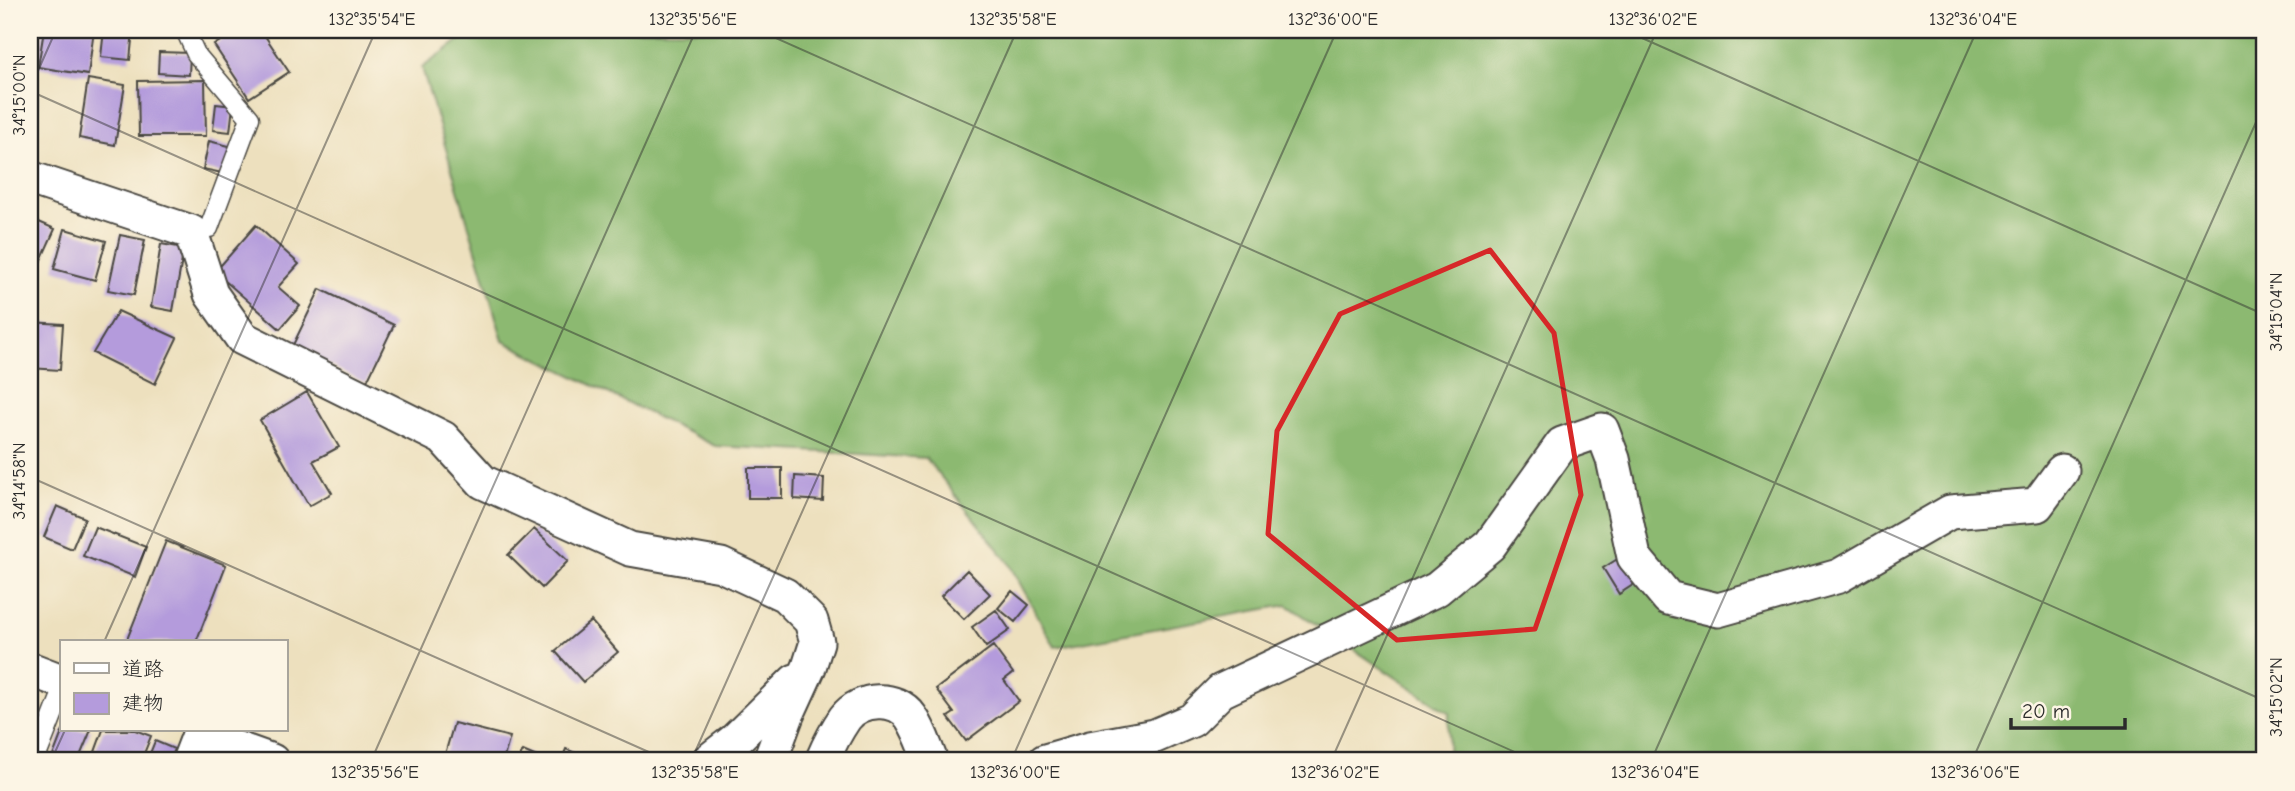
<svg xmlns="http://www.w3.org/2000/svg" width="2295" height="791" font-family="'Comic Neue','Klee One',sans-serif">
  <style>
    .forest { fill: #8cb971; stroke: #5c724e; stroke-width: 2 }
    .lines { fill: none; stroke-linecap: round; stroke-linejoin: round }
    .stream { stroke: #6da3db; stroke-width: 12 }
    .building { fill: #b49bdc }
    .service-casing { stroke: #484641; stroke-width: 21 }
    .minor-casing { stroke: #484641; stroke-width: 37 }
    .service { stroke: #fff; stroke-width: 18 }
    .minor { stroke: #fff; stroke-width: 33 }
    .marked { fill: none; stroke: #d62828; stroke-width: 5; stroke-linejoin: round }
    .ticks { fill: none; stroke: #2b2b2b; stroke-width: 2; stroke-opacity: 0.45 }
    .neatline { fill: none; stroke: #2b2b2b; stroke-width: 2.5 }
    .ticks-label { font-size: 18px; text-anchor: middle; fill: #2b2b2b }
  </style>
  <rect width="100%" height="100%" fill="#fcf5e5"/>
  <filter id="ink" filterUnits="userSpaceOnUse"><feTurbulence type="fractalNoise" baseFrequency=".0143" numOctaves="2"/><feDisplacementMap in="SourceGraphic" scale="14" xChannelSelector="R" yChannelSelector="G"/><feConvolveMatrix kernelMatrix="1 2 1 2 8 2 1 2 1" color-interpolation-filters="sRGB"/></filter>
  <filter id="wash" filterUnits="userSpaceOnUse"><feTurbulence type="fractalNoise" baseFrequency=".00686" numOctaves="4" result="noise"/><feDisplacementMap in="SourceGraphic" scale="28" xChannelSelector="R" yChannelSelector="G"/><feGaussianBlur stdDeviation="1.57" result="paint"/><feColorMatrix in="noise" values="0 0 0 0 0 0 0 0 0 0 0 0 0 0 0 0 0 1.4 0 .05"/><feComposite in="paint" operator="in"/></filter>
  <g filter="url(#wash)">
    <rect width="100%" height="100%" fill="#ede0be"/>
    <!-- forest -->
    <path class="forest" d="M 473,30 L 2265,30 L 2265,761 L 1448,761 L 1449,713 L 1287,605 L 1055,647 L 1008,562 L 926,458 L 715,446 L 503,341 L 422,68 Z"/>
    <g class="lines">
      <!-- stream -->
      <path class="stream" d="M 30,34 L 33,30
        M 30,60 L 32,111 L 30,116"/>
    </g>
    <g id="blocks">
      <!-- building -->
      <path class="building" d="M 44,30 L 94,30 L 88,75 L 38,67 Z
        M 104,30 L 133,30 L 130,60 L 101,57 Z
        M 238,30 L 261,30 L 289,72 L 249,98 L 214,45 Z
        M 159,52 L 190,53 L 189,75 L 158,73 Z
        M 88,79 L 125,85 L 115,145 L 79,138 Z
        M 205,80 L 206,136 L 139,136 L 138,81 Z
        M 216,104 L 233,106 L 230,132 L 213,130 Z
        M 209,141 L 233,147 L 227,174 L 203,169 Z
        M 30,218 L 55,229 L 36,271 L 30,268 Z
        M 256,225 L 299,264 L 278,287 L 300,306 L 280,329 L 215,272 Z
        M 65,229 L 106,241 L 95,280 L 54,269 Z
        M 120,235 L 145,240 L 134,295 L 108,290 Z
        M 161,244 L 184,248 L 173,311 L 151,307 Z
        M 320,289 L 394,325 L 366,383 L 292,347 Z
        M 118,311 L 177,338 L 155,384 L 93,353 Z
        M 30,322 L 63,324 L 60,370 L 30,368 Z
        M 307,392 L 339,447 L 313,461 L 332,493 L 309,506 L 260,420 Z
        M 748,468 L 782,468 L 782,498 L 748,498 Z
        M 795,476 L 824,478 L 823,501 L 794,499 Z
        M 57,506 L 85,518 L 72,549 L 44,537 Z
        M 95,527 L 146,547 L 135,577 L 83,556 Z
        M 534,529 L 568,561 L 542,588 L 508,555 Z
        M 166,541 L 226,565 L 196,642 L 126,642 Z
        M 1624,555 L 1639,581 L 1619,594 L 1603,568 Z
        M 967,570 L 990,594 L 964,619 L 941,596 Z
        M 1012,591 L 1029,605 L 1015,622 L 998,608 Z
        M 996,610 L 1010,630 L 986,647 L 972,627 Z
        M 591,621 L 618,652 L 583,682 L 555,651 Z
        M 993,646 L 1013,673 L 1004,680 L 1019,701 L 966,741 L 948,717 L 954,713 L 936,689 Z
        M 454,723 L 510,737 L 503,761 L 443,761 Z
        M 63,730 L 91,730 L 78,761 L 65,761 L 53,756 Z
        M 103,730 L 135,730 L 151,736 L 141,761 L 120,761 L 95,752 Z
        M 155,741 L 174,749 L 169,761 L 147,761 Z
        M 566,749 L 589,759 L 588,761 L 561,761 Z
        M 523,751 L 546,761 L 518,761 Z"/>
    </g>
  </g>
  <g filter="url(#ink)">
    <use href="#blocks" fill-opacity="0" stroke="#484641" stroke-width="2"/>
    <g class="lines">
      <defs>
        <path id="service" d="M 185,30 L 196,54 L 250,118 L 209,228 L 191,232
          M 35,761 L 61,695"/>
        <path id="minor" d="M 30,178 L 191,232 L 211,294 L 242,338 L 443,438 L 483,482 L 630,549 L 721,565 L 785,595 L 811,621 L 817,642 L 809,667 L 787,715 L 770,761
          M 30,669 L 61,681
          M 189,761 L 199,735 L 272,761
          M 708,761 L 735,740 L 795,681
          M 822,761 C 828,747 836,731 845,718 C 860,698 896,695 911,717 C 920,730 925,747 931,761
          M 1045,761 L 1090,748 L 1155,736 L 1192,720 L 1221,691 L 1437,589 L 1490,545 L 1562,444 L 1602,430 L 1613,459 L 1634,557 L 1668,598 L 1718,610 L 1839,576 L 1950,512 L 2037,505 L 2062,471"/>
      </defs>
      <!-- service casing -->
      <use href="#service" class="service-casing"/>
      <!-- minor casing -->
      <use href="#minor" class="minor-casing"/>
      <!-- service -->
      <use href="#service" class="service"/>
      <!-- minor -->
      <use href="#minor" class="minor"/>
    </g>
  </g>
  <!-- marked area -->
  <path class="marked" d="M 1490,250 L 1554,333 L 1581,495 L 1535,629 L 1397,640 L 1268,534 L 1277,431 L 1340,314 Z"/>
  <!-- ticks -->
  <path class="ticks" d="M 758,30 L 2265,701M 1624,30 L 2265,315M 30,89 L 56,30M 30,91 L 1535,761M 30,477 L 669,761M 104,642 L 376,30M 51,761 L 65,730M 371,761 L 696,30M 691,761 L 1017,30M 1011,761 L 1337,30M 1331,761 L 1657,30M 1651,761 L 1977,30M 1972,761 L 2265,102"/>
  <!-- margin -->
  <rect width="2295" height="791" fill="none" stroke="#fcf5e5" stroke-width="77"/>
  <!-- legend -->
  <rect x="60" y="640" width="228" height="91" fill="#fcf5e5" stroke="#a8a49b" stroke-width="2"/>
  <rect x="74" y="663" width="35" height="10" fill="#ffffff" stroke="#a8a49b" stroke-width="2"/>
  <text x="122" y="676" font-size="21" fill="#2b2b2b">道路</text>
  <rect x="74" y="693" width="35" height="21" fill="#b49bdc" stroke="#a8a49b" stroke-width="2"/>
  <text x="122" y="710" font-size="21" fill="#2b2b2b">建物</text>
  <!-- scale -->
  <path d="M2011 718v10h114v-10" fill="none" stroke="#2b2b2b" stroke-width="3.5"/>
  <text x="2022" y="718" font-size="21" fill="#2b2b2b" stroke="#fcf5e5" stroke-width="5" paint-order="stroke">20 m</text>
  <rect x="38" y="38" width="2218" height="714" class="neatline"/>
  <g class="ticks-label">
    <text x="372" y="25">132°35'54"E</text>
    <text x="693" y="25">132°35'56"E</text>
    <text x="1013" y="25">132°35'58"E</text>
    <text x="1333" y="25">132°36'00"E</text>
    <text x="1653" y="25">132°36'02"E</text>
    <text x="1973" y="25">132°36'04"E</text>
    <text transform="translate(19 95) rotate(-90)" y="6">34°15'00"N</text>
    <text transform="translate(2276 312) rotate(-90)" y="6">34°15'04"N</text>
    <text transform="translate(19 481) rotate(-90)" y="6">34°14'58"N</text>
    <text transform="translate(2276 697) rotate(-90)" y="6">34°15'02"N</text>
    <text x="375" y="778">132°35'56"E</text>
    <text x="695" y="778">132°35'58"E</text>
    <text x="1015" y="778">132°36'00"E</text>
    <text x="1335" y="778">132°36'02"E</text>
    <text x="1655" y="778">132°36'04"E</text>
    <text x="1975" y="778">132°36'06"E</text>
  </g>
</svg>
